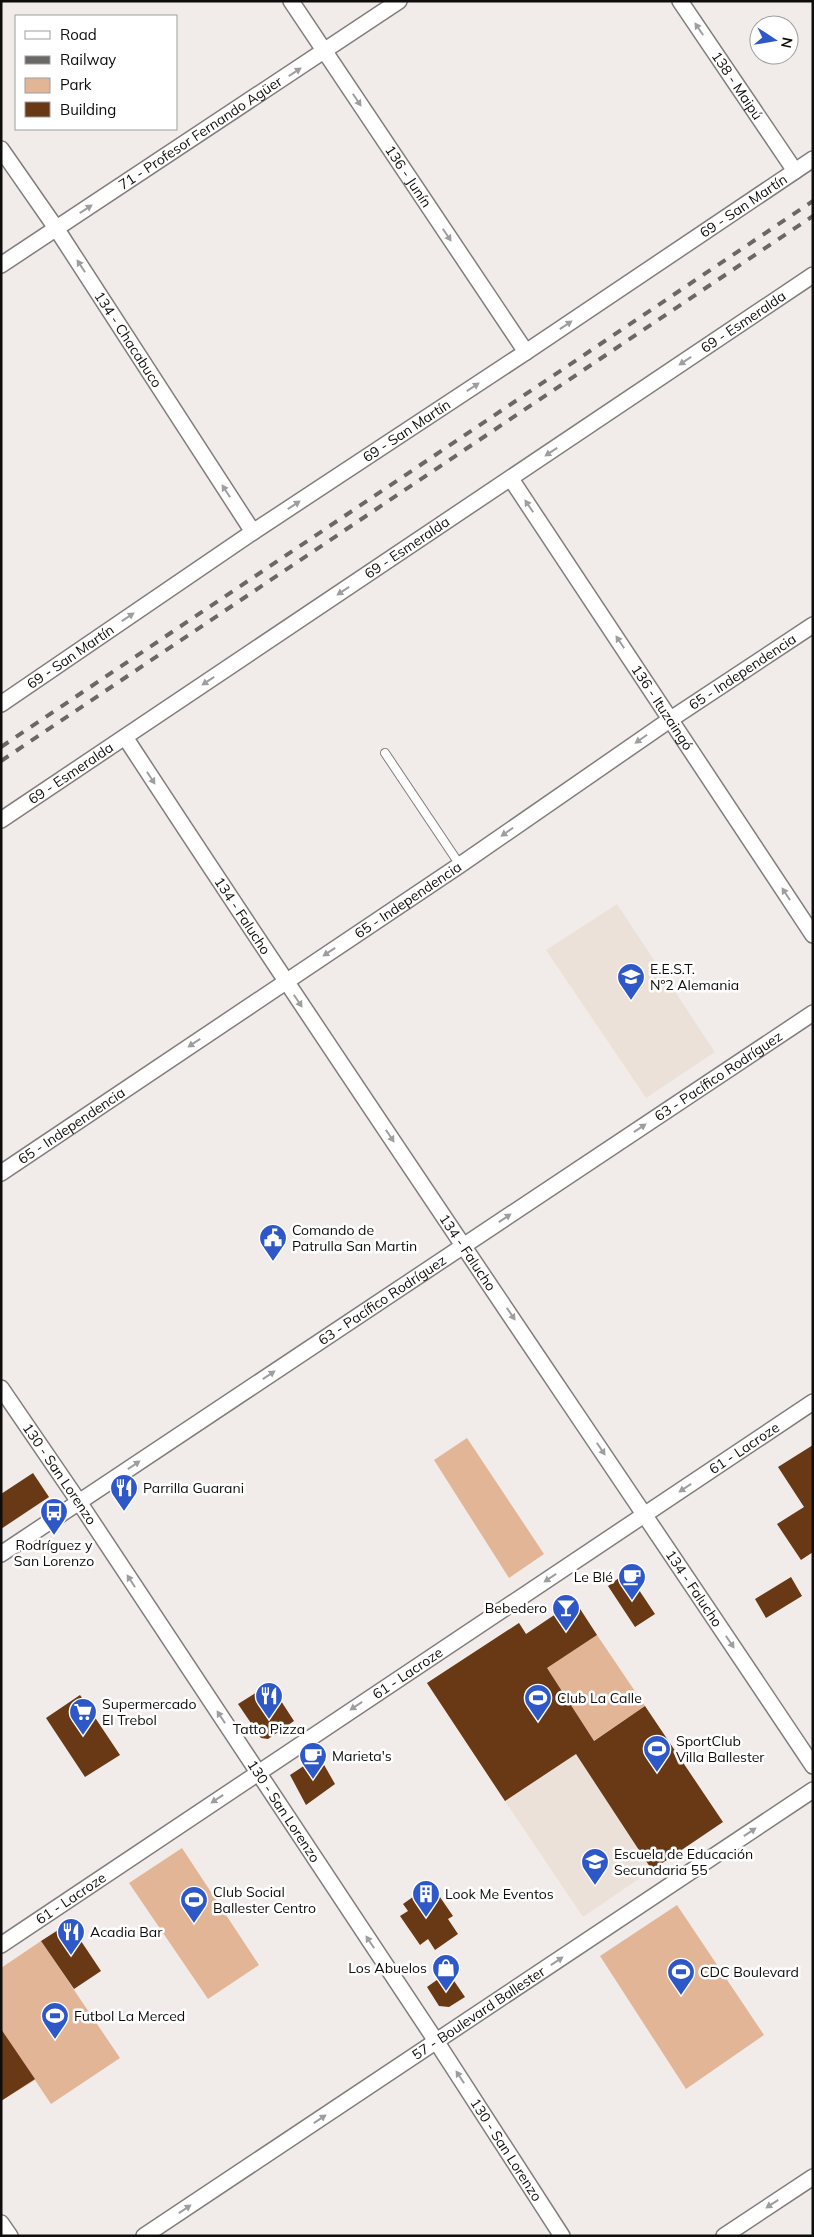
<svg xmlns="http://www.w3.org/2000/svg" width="814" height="2237" font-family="Mulish,sans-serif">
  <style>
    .built { fill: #ece1d9 }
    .green { fill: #e3b597 }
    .building { fill: #683914 }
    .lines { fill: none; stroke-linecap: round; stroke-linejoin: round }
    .lane-casing { stroke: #827e7b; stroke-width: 10 }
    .street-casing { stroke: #827e7b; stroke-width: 18 }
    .lane { stroke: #fff; stroke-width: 8 }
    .street { stroke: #fff; stroke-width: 15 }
    .rail { stroke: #6a6766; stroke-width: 4; stroke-dasharray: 9 9; stroke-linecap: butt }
    .oneway { fill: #9f9e9e }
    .labels { text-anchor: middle; stroke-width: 5; stroke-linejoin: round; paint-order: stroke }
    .street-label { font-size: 14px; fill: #0e0d0c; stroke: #fff }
    .poi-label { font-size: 14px; fill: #0e0d0c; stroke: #fff; text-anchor: start }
  </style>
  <rect width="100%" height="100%" fill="#f1ecea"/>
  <!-- built -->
  <path class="built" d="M 617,904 L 715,1052 L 646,1098 L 546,950 Z
    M 576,1754 L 652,1870 L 583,1917 L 505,1801 Z"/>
  <!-- green -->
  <path class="green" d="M 467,1438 L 544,1554 L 509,1578 L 434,1460 Z
    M 519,1623 L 547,1668 L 597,1635 L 645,1706 L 505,1801 L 427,1683 Z
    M 182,1848 L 259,1965 L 208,1999 L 129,1883 Z
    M 677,1905 L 764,2035 L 686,2089 L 600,1956 Z
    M 41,1941 L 120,2058 L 51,2104 L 35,2080 L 1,2101 L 1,1968 Z"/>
  <!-- building -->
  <path class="building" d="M 813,1445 L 813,1552 L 801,1560 L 777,1524 L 804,1507 L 778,1467 Z
    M 33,1473 L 49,1497 L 1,1529 L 1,1494 Z
    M 627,1572 L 655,1614 L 635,1627 L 608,1586 Z
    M 791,1577 L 802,1596 L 766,1618 L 755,1599 Z
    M 575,1601 L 597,1635 L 547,1668 L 594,1741 L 645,1706 L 723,1822 L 652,1870 L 576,1754 L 505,1801 L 427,1683 L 519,1623 L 526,1634 Z
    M 270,1684 L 294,1721 L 268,1739 L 261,1738 L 238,1704 Z
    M 80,1695 L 120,1755 L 85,1777 L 46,1718 Z
    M 319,1756 L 335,1784 L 306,1805 L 290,1775 Z
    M 431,1884 L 453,1916 L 448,1919 L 458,1934 L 435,1950 L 428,1939 L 420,1945 L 400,1916 L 408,1911 L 403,1904 Z
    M 69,1923 L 101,1971 L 74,1989 L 41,1941 Z
    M 448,1972 L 465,1997 L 449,2007 L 439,2006 L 427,1987 Z
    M 1,2029 L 35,2079 L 1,2101 Z"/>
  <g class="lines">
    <defs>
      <path id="lane" d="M 385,753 L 460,865"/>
      <g id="street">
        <path id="s1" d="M 291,1 L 526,352"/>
        <path id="s2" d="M 680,1 L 795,171"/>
        <path id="s3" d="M 1,149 L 56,228 L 253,532"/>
        <path id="s4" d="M 1,265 L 399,1"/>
        <path id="s5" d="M 511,479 L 813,935"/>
        <path id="s6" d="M 1,704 L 253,532 L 526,352 L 813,159"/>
        <path id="s7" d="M 125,737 C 350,1082 584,1423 813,1766"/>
        <path id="s8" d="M 1,820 L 813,275"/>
        <path id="s9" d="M 1,1173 L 460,865 L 671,719 L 813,625"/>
        <path id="s10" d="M 1,1388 L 79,1502 L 436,2041 L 562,2236"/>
        <path id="s11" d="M 1,1554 L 813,1013"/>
        <path id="s12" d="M 1,1945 L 813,1402"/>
        <path d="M 1,2223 L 10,2236"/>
        <path id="s13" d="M 144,2236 L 813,1790"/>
        <path d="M 724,2236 L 813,2177"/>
      </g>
    </defs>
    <!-- lane casing -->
    <use href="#lane" class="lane-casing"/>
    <!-- street casing -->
    <use href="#street" class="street-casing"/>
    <!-- lane -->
    <use href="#lane" class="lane"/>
    <!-- street -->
    <use href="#street" class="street"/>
    <!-- rail -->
    <path class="rail" d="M 1,747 L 813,201
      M 1,761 L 813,216"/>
  </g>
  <!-- one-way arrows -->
  <defs><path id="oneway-solid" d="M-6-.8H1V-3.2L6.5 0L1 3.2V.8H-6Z" transform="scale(1.25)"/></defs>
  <g class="oneway">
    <use href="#oneway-solid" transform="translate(699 29) rotate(-124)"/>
    <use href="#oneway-solid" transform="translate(295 72) rotate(-33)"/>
    <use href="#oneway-solid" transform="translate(357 100) rotate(56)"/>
    <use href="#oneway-solid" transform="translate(86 209) rotate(-33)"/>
    <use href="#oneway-solid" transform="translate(447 235) rotate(56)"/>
    <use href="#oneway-solid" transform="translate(81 266) rotate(-123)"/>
    <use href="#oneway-solid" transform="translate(566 325) rotate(-34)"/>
    <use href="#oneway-solid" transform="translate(685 361) rotate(146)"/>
    <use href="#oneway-solid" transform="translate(473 387) rotate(-33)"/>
    <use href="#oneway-solid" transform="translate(551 452) rotate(146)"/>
    <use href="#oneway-solid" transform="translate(226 491) rotate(-123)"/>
    <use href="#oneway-solid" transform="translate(294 505) rotate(-33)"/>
    <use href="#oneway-solid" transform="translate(529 506) rotate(-124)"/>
    <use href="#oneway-solid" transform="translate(343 591) rotate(146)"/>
    <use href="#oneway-solid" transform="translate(128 617) rotate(-34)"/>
    <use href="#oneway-solid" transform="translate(620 642) rotate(-124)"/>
    <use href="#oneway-solid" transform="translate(208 681) rotate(146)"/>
    <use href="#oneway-solid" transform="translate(641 739) rotate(145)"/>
    <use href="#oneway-solid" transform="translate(151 778) rotate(57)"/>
    <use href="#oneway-solid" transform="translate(507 832) rotate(145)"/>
    <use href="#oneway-solid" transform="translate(786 894) rotate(-123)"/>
    <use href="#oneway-solid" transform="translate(329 952) rotate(146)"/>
    <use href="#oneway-solid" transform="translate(298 1001) rotate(56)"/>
    <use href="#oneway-solid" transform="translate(194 1043) rotate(146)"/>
    <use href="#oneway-solid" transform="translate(640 1128) rotate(-34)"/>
    <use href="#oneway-solid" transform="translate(390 1136) rotate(56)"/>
    <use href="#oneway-solid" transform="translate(505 1218) rotate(-34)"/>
    <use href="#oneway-solid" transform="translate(511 1314) rotate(56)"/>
    <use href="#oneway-solid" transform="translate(269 1375) rotate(-34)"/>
    <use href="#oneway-solid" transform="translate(601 1449) rotate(56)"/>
    <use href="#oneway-solid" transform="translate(134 1465) rotate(-34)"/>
    <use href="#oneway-solid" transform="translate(685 1488) rotate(146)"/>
    <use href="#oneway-solid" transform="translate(550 1578) rotate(146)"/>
    <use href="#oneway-solid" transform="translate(131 1581) rotate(-123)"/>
    <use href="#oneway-solid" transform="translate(730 1642) rotate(56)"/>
    <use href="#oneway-solid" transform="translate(356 1706) rotate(146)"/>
    <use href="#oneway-solid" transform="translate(221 1717) rotate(-123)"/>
    <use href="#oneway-solid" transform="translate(217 1799) rotate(146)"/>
    <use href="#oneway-solid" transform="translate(750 1832) rotate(-34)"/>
    <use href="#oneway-solid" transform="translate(370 1942) rotate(-124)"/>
    <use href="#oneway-solid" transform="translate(557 1961) rotate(-34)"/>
    <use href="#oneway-solid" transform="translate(460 2077) rotate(-123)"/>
    <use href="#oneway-solid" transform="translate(320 2119) rotate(-34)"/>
    <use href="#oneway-solid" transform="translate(772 2204) rotate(147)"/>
    <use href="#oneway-solid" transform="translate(185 2209) rotate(-34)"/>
  </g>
  <!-- icons -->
  <defs>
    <symbol id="school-pin" viewBox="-11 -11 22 30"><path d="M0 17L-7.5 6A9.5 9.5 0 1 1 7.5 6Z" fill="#2e58c7" stroke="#fff"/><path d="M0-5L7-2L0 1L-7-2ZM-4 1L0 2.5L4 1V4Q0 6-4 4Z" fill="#fff"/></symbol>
    <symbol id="civic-pin" viewBox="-11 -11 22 30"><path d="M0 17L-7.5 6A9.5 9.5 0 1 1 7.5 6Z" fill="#2e58c7" stroke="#fff"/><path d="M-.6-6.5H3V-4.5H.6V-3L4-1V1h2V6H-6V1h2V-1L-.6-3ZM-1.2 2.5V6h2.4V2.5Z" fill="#fff"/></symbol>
    <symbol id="restaurant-pin" viewBox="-11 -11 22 30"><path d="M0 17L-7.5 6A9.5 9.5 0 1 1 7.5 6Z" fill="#2e58c7" stroke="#fff"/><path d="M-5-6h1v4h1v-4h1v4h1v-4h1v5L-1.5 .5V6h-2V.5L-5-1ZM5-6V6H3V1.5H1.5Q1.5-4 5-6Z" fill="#fff"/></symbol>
    <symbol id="bus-pin" viewBox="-11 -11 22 30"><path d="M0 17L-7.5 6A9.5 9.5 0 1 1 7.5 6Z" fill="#2e58c7" stroke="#fff"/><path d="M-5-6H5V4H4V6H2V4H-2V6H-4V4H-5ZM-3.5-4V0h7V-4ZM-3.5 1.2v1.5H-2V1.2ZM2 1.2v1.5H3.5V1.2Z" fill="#fff"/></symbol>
    <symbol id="cafe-pin" viewBox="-11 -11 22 30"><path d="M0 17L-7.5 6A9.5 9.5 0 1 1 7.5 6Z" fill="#2e58c7" stroke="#fff"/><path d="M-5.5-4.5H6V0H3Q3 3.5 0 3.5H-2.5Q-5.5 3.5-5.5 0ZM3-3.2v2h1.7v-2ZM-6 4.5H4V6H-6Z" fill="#fff"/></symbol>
    <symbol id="bar-pin" viewBox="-11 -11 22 30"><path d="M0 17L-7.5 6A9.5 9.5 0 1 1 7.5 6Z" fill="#2e58c7" stroke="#fff"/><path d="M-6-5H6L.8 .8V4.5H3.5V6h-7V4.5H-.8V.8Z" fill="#fff"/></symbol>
    <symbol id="stadium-pin" viewBox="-11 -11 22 30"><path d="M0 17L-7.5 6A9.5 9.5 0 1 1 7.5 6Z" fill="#2e58c7" stroke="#fff"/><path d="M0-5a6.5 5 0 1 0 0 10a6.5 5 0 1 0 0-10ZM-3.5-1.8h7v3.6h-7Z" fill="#fff"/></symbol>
    <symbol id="supermarket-pin" viewBox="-11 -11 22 30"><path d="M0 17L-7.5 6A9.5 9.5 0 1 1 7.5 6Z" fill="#2e58c7" stroke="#fff"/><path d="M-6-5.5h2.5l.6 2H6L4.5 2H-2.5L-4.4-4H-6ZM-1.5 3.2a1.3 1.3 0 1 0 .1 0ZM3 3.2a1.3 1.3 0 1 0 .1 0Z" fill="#fff"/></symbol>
    <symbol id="building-pin" viewBox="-11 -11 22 30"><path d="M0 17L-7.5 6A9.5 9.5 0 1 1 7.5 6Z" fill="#2e58c7" stroke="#fff"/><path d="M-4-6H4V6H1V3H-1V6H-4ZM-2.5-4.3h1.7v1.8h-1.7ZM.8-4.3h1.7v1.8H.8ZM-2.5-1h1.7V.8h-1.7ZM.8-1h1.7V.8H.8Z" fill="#fff"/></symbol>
    <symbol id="shop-pin" viewBox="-11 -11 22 30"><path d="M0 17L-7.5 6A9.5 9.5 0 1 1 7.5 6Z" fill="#2e58c7" stroke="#fff"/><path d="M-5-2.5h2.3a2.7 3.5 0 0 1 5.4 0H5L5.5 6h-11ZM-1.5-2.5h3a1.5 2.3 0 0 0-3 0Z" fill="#fff"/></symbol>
  </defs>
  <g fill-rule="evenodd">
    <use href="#school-pin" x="615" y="961" width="32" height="43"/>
    <use href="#civic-pin" x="257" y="1222" width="32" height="43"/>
    <use href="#restaurant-pin" x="108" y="1472" width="32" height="43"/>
    <use href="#bus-pin" x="38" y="1496" width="32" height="43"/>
    <use href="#cafe-pin" x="616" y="1561" width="32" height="43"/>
    <use href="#bar-pin" x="550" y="1592" width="32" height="43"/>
    <use href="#restaurant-pin" x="253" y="1680" width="32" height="43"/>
    <use href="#stadium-pin" x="522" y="1682" width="32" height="43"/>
    <use href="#supermarket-pin" x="67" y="1696" width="32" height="43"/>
    <use href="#stadium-pin" x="641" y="1733" width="32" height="43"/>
    <use href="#cafe-pin" x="297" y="1740" width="32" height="43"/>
    <use href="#school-pin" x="579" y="1846" width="32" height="43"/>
    <use href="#building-pin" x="410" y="1878" width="32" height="43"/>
    <use href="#stadium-pin" x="178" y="1884" width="32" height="43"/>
    <use href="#restaurant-pin" x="55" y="1916" width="32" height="43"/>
    <use href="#shop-pin" x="430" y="1952" width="32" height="43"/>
    <use href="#stadium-pin" x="665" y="1956" width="32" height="43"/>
    <use href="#stadium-pin" x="39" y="2000" width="32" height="43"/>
  </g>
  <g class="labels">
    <!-- street labels -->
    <g class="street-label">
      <text dy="5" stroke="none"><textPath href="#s2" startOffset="102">138 - Maipú</textPath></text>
      <text dy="5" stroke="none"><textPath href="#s4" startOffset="239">71 - Profesor Fernando Agüer</textPath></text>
      <text dy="5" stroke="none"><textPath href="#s1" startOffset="211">136 - Junín</textPath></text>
      <text dy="5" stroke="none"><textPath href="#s6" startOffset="894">69 - San Martín</textPath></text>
      <text dy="5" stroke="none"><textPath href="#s8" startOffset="894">69 - Esmeralda</textPath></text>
      <text dy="5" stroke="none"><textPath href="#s3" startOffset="229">134 - Chacabuco</textPath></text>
      <text dy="5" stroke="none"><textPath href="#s6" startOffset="489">69 - San Martín</textPath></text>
      <text dy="5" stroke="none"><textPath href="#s8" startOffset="489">69 - Esmeralda</textPath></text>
      <text dy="5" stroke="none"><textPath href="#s6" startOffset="84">69 - San Martín</textPath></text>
      <text dy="5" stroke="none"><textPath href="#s9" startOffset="895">65 - Independencia</textPath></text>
      <text dy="5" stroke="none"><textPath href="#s5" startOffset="274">136 - Ituzaingó</textPath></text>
      <text dy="5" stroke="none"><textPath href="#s8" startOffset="84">69 - Esmeralda</textPath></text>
      <text dy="5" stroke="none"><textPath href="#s9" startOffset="490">65 - Independencia</textPath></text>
      <text dy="5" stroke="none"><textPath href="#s7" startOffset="214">134 - Falucho</textPath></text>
      <text dy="5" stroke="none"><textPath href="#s11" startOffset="862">63 - Pacífico Rodríguez</textPath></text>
      <text dy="5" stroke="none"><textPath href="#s9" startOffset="85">65 - Independencia</textPath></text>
      <text dy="5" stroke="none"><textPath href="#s7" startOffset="619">134 - Falucho</textPath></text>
      <text dy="5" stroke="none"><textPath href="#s11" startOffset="458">63 - Pacífico Rodríguez</textPath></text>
      <text dy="5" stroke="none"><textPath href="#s12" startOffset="894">61 - Lacroze</textPath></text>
      <text dy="5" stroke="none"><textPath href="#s10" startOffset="104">130 - San Lorenzo</textPath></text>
      <text dy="5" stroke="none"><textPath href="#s7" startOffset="1024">134 - Falucho</textPath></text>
      <text dy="5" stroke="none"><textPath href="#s12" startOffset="489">61 - Lacroze</textPath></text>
      <text dy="5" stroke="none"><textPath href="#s10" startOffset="509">130 - San Lorenzo</textPath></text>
      <text dy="5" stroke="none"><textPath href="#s12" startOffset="84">61 - Lacroze</textPath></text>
      <text dy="5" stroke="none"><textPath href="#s13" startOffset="402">57 - Boulevard Ballester</textPath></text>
      <text dy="5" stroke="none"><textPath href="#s10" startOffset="914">130 - San Lorenzo</textPath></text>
    </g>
    <!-- poi labels -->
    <g class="poi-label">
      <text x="650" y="974">E.E.S.T.<tspan x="650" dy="16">Nº2 Alemania</tspan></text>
      <text x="292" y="1235">Comando de<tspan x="292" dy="16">Patrulla San Martin</tspan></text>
      <text x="143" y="1493">Parrilla Guarani</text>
      <text x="54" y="1550" text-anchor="middle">Rodríguez y<tspan x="54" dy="16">San Lorenzo</tspan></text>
      <text x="613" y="1582" text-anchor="end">Le Blé</text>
      <text x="547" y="1613" text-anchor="end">Bebedero</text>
      <text x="557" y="1703">Club La Calle</text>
      <text x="102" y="1709">Supermercado<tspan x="102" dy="16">El Trebol</tspan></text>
      <text x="269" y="1734" text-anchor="middle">Tatto Pizza</text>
      <text x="676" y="1746">SportClub<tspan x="676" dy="16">Villa Ballester</tspan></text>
      <text x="332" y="1761">Marieta's</text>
      <text x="614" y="1859">Escuela de Educación<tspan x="614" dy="16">Secundaria 55</tspan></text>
      <text x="213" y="1897">Club Social<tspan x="213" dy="16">Ballester Centro</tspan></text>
      <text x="445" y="1899">Look Me Eventos</text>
      <text x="90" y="1937">Acadia Bar</text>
      <text x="427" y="1973" text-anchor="end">Los Abuelos</text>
      <text x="700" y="1977">CDC Boulevard</text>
      <text x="74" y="2021">Futbol La Merced</text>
    </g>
  </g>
  <!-- border -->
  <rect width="814" height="2237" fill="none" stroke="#0e0d0c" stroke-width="5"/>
  <!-- legend -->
  <rect x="15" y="15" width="162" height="115" fill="#ffffff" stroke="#9f9e9e"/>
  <rect x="25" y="31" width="25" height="8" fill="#ffffff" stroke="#9f9e9e"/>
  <text x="60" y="40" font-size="15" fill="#0e0d0c">Road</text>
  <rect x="25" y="56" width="25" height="8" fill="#6a6766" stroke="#9f9e9e"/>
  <text x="60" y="65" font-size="15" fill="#0e0d0c">Railway</text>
  <rect x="25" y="78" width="25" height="15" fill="#e3b597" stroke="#9f9e9e"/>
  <text x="60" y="90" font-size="15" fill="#0e0d0c">Park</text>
  <rect x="25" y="102" width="25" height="15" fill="#683914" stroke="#9f9e9e"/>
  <text x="60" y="115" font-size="15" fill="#0e0d0c">Building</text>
  <!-- north arrow -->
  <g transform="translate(774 40) rotate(102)"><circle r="24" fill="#ffffff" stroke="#9f9e9e"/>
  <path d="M0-4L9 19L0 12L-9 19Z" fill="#2e58c7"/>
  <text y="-8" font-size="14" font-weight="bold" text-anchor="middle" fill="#0e0d0c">N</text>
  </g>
</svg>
